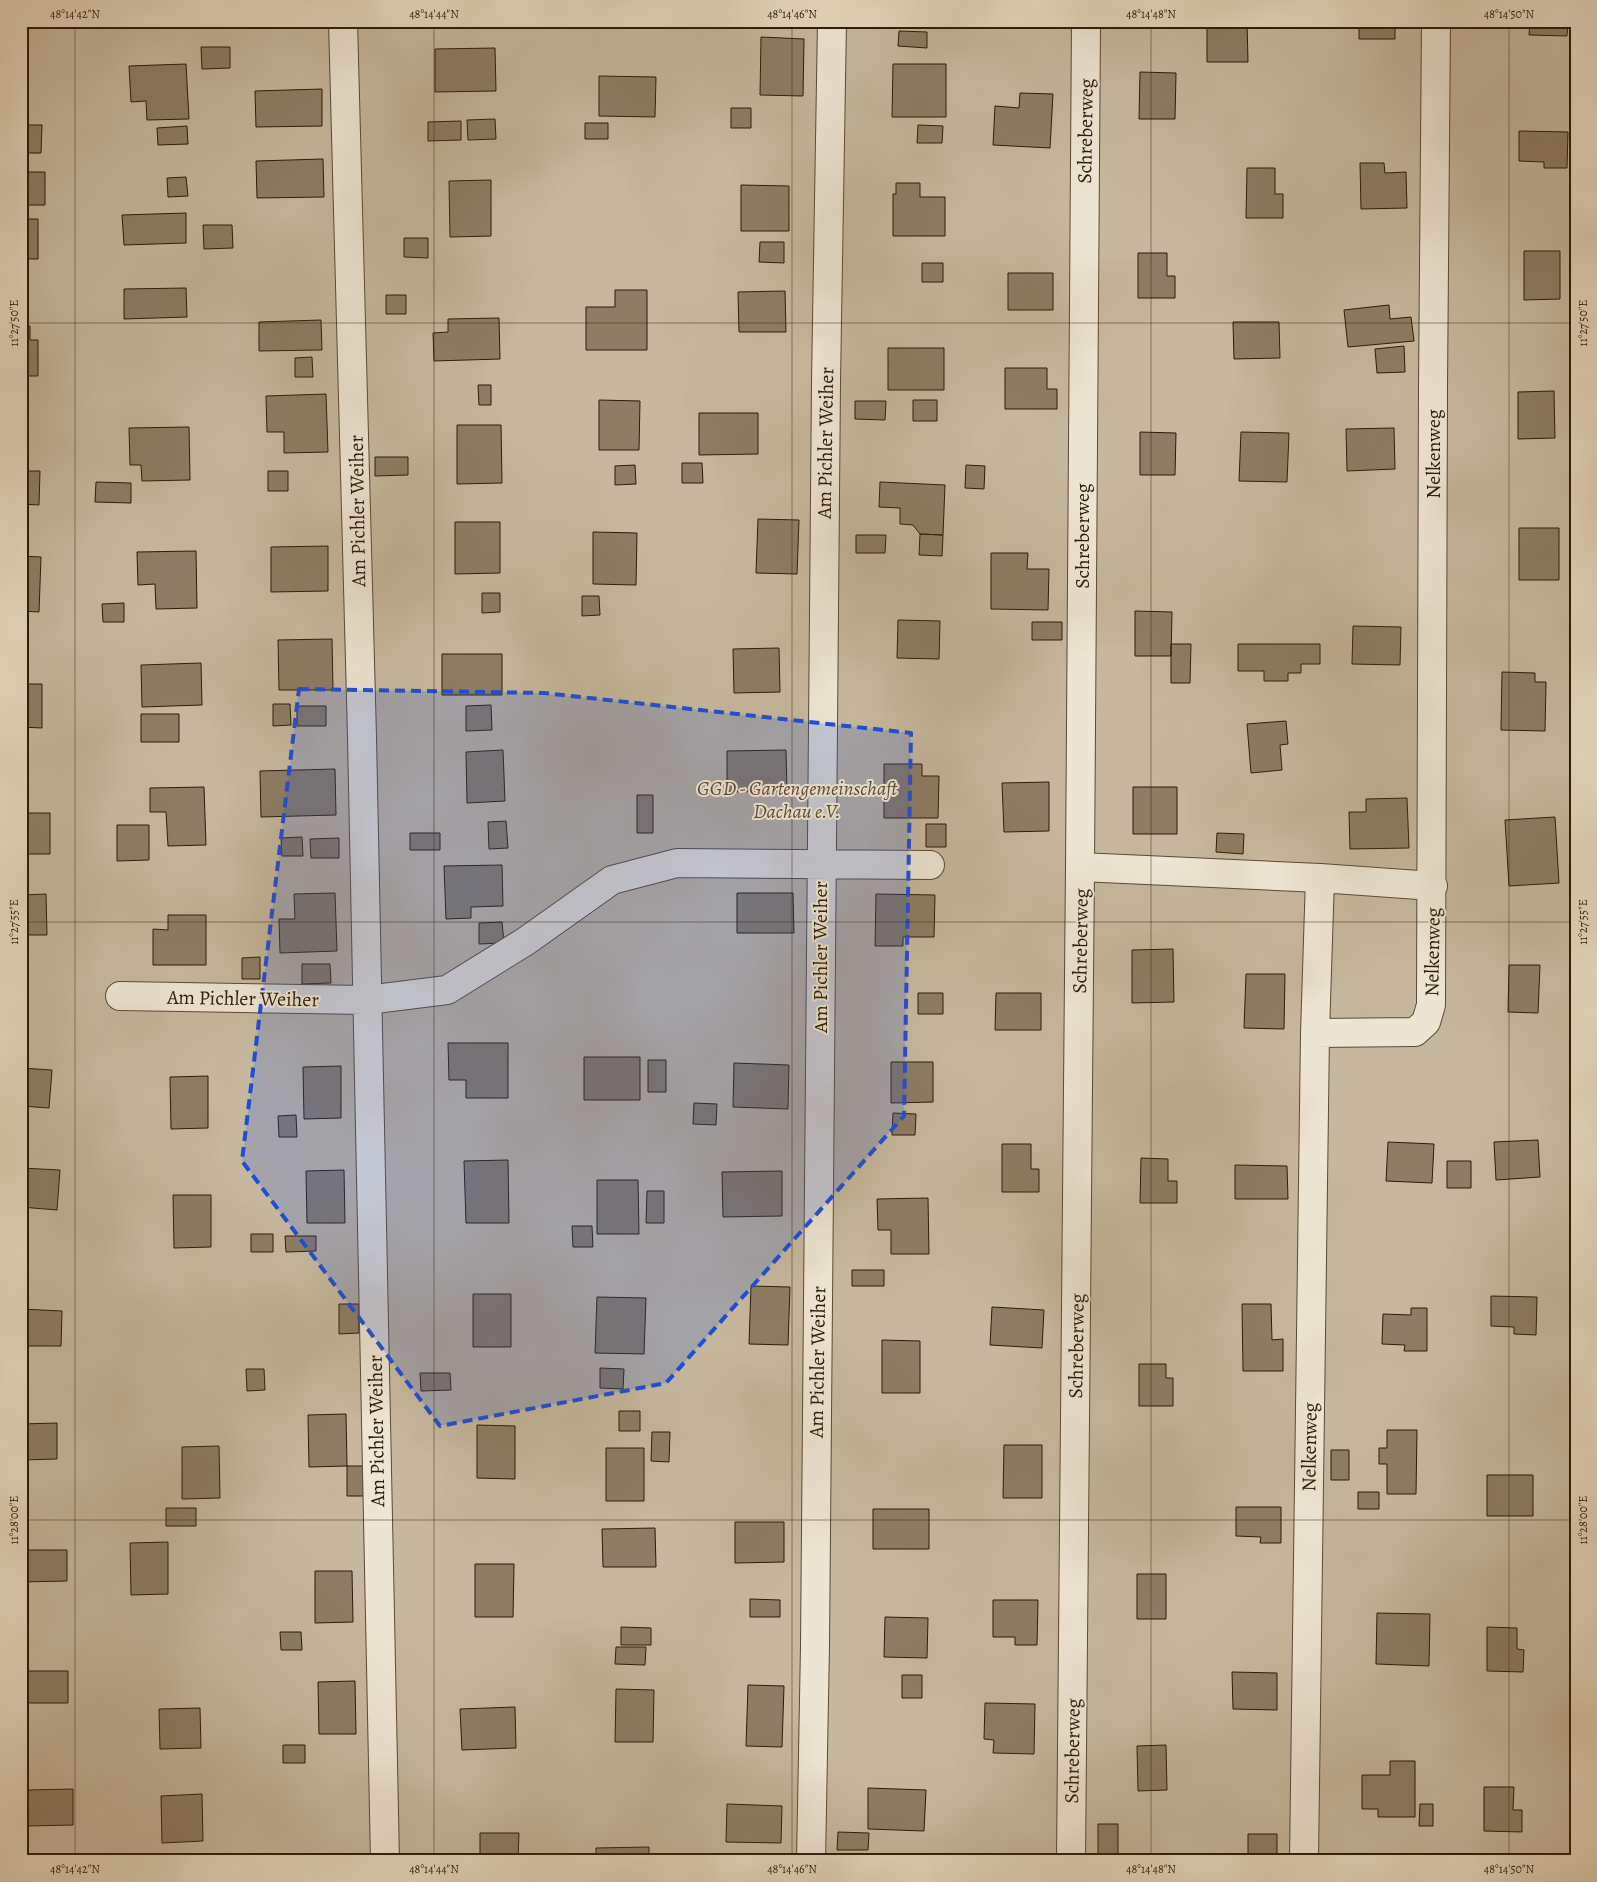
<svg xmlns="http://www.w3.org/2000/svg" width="1597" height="1882" font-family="Alegreya,serif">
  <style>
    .green { fill: #c6b89e; stroke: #7a6a52 }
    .building { fill: #8d7d65; stroke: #2d1b06 }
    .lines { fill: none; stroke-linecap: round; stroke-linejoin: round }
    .street-casing { stroke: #5b4a34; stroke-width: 30 }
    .street { stroke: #eee6d4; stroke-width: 28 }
    .marked { fill: #1d4ed8; fill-opacity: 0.2; stroke: #1d4ed8; stroke-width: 4; stroke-dasharray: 10 6; stroke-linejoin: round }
    .ticks { fill: none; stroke: #2d1b06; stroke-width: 1; stroke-opacity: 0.45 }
    .labels { text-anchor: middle; stroke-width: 4; stroke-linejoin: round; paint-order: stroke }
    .street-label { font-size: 20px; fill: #2d1b06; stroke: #eee6d4 }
    .park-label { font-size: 20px; font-style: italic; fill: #5b4a34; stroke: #eee6d4 }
    .neatline { fill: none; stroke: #2d1b06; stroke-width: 2 }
    .ticks-label { font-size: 12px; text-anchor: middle; fill: #2d1b06 }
  </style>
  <rect width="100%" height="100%" fill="#e5d8bd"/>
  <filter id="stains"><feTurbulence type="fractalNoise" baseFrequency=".004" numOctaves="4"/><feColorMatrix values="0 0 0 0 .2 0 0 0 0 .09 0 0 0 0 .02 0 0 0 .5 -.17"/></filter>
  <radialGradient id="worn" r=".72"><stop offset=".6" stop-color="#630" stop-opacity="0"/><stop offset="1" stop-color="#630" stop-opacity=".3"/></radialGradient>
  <!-- green -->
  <path class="green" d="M 21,21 L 1576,21 L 1576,1861 L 21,1861 Z"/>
  <!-- building -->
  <path class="building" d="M 716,21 L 743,21 L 743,23 L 716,23 Z
    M 1207,21 L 1247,21 L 1248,62 L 1207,62 Z
    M 1359,21 L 1395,21 L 1395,39 L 1359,39 Z
    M 1530,21 L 1568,21 L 1567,36 L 1529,35 Z
    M 899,31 L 927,32 L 927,48 L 898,46 Z
    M 761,37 L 804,39 L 803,96 L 760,95 Z
    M 201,47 L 230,47 L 230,68 L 202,69 Z
    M 495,48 L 496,91 L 435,92 L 435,49 Z
    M 186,64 L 189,119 L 147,120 L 146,101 L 131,102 L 129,66 Z
    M 893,64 L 946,64 L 946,117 L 892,117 Z
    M 1140,72 L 1176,73 L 1175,119 L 1139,119 Z
    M 599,76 L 656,77 L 655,117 L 599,116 Z
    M 322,89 L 322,126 L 256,127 L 255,91 Z
    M 1020,93 L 1053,94 L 1050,148 L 993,145 L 995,106 L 1019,108 Z
    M 731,108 L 751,108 L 751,128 L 731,128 Z
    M 495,119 L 496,139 L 468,140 L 467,120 Z
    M 461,121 L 461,140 L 428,141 L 428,122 Z
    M 585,123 L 608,123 L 608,139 L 585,139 Z
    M 21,125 L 42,125 L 41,153 L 21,153 Z
    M 918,125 L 943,126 L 942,143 L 917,143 Z
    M 187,126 L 188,144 L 158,145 L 157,128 Z
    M 1519,131 L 1568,132 L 1567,168 L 1544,168 L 1544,162 L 1519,161 Z
    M 323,159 L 324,197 L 257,198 L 256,161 Z
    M 1360,163 L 1384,163 L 1385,173 L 1406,172 L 1407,208 L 1361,209 Z
    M 1247,168 L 1275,168 L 1275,194 L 1283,194 L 1283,218 L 1246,218 Z
    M 26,172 L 45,172 L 45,205 L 26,205 Z
    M 186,177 L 188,196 L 168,197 L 167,178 Z
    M 491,180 L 491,236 L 450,237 L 449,181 Z
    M 896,183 L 920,183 L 920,197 L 945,197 L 945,236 L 893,236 L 893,194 L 896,194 Z
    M 741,185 L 789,186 L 789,231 L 741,231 Z
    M 186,213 L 186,243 L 124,245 L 122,215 Z
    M 21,219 L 38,219 L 38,259 L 21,259 Z
    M 203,225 L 232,225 L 233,248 L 204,249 Z
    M 404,238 L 428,238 L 428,258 L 404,257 Z
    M 760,242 L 784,242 L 784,263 L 759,262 Z
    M 1524,251 L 1560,251 L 1560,299 L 1524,300 Z
    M 1138,253 L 1167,253 L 1167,276 L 1175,276 L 1175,298 L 1138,298 Z
    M 922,263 L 943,263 L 943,282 L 922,282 Z
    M 1008,273 L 1053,273 L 1053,310 L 1008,310 Z
    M 186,288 L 187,317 L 124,319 L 124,289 Z
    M 615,290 L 647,290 L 647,350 L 586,350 L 586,307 L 615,307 Z
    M 785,291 L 786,332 L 739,332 L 738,292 Z
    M 386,295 L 406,295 L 406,314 L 386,314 Z
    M 1389,305 L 1390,319 L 1411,317 L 1414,341 L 1348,347 L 1344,310 Z
    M 499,318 L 500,359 L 434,361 L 433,333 L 448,332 L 448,319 Z
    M 321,320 L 322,350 L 259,351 L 259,322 Z
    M 1233,322 L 1279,322 L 1280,358 L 1234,359 Z
    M 21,326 L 30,326 L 30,340 L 38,340 L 38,376 L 21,376 Z
    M 1404,346 L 1405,372 L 1377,373 L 1375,349 Z
    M 888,348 L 944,348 L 944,390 L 888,390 Z
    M 312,357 L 313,377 L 295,377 L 295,358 Z
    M 1005,368 L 1047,368 L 1047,389 L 1057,389 L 1057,409 L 1005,409 Z
    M 478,385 L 491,385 L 491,405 L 479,405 Z
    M 1554,391 L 1555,438 L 1518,439 L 1518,392 Z
    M 326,394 L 328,452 L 284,453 L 284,432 L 267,432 L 266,396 Z
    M 599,400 L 640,401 L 639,450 L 599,450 Z
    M 913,400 L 937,400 L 937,421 L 913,421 Z
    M 855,401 L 886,401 L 885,420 L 855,419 Z
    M 699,413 L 758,413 L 758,454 L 699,455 Z
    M 457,425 L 501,425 L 502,483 L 457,484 Z
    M 189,427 L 190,480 L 142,481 L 141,465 L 130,465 L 129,428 Z
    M 1394,428 L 1395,469 L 1347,471 L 1346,429 Z
    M 1140,432 L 1176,433 L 1175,475 L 1140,475 Z
    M 1241,432 L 1289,433 L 1287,482 L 1239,481 Z
    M 375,457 L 408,457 L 408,475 L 375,476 Z
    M 682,463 L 702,463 L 703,483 L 682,483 Z
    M 635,465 L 636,484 L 615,485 L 615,466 Z
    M 966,465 L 985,466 L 984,489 L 965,488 Z
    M 21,471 L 40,471 L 39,505 L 21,504 Z
    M 268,471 L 288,471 L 288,491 L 268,491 Z
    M 96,482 L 131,483 L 131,503 L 95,502 Z
    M 880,482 L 945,485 L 943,535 L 920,534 L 913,525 L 900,524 L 900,508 L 879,507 Z
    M 758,519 L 799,520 L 797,574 L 756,573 Z
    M 455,522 L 500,522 L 500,573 L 455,574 Z
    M 1519,528 L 1559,528 L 1559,580 L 1519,580 Z
    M 593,532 L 637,533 L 636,585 L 593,584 Z
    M 920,534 L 943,535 L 942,556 L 919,555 Z
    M 856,535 L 886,535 L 885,553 L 856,553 Z
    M 328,546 L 328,591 L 271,592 L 271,547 Z
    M 196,551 L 197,608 L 156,609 L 155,584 L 138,585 L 137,552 Z
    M 991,553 L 1028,553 L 1027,569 L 1049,569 L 1048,610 L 991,609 Z
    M 21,556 L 41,557 L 39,612 L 21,611 Z
    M 482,593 L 500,593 L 500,612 L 482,613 Z
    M 582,596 L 599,596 L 600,615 L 582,616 Z
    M 124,603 L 124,622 L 103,622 L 102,604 Z
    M 1135,611 L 1172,612 L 1171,656 L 1135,656 Z
    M 898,620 L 940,621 L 939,659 L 897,658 Z
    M 1032,622 L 1062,622 L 1062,640 L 1032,640 Z
    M 1353,626 L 1401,627 L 1400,665 L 1352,664 Z
    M 332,639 L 333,690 L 279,690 L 278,640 Z
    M 1171,644 L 1191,644 L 1190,683 L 1171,683 Z
    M 1238,644 L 1320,644 L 1320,664 L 1301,664 L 1301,673 L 1288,673 L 1288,681 L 1264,681 L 1264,671 L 1238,671 Z
    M 779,648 L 780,692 L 734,693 L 733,649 Z
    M 442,654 L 502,654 L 502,695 L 442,695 Z
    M 201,663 L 202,705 L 142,707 L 141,665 Z
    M 1502,672 L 1535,673 L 1535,682 L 1546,682 L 1545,731 L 1501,730 Z
    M 21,684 L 42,684 L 42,728 L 21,727 Z
    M 273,704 L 290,704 L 291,725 L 273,726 Z
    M 491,705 L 492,730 L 466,731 L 466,706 Z
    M 297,706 L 326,706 L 326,726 L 297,726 Z
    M 141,714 L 179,714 L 179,742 L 141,742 Z
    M 1286,721 L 1288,744 L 1280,745 L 1282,770 L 1251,773 L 1247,724 Z
    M 503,750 L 505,801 L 467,803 L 466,752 Z
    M 786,750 L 787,791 L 727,792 L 727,751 Z
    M 884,764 L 922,764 L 922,776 L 939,776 L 938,818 L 884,818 Z
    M 335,769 L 336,815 L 261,817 L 260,771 Z
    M 1049,782 L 1049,831 L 1004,832 L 1002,783 Z
    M 204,787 L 206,845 L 168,846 L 166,812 L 150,812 L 150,788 Z
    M 1133,787 L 1177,787 L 1177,834 L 1133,834 Z
    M 637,795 L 653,795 L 653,833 L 637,833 Z
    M 1407,798 L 1409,848 L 1350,849 L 1349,812 L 1366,812 L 1366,799 Z
    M 21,813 L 50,813 L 50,854 L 21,854 Z
    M 1555,817 L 1559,883 L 1509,886 L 1505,820 Z
    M 506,821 L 508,848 L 489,849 L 488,822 Z
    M 926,824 L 946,824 L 946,847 L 926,847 Z
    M 117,825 L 149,825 L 149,860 L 117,861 Z
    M 410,833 L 440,833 L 440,850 L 410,850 Z
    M 1217,833 L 1244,834 L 1243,854 L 1216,852 Z
    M 302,837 L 303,856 L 282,856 L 281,838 Z
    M 339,838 L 339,858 L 311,858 L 310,839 Z
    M 502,865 L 503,906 L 471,907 L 471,918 L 446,919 L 444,866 Z
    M 335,893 L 337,951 L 280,953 L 279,919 L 295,919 L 294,894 Z
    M 737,893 L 793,893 L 794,933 L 737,933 Z
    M 46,894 L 47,935 L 21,935 L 21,895 Z
    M 876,894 L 935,895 L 934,937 L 903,937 L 903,946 L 875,946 Z
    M 168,915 L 206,915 L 206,965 L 153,965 L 153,929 L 168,930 Z
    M 502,922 L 504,943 L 479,944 L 479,923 Z
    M 1173,949 L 1174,1002 L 1132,1003 L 1132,950 Z
    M 260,957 L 260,979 L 242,979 L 242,958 Z
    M 302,964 L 330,964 L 331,983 L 302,984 Z
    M 1509,965 L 1540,965 L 1538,1013 L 1508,1012 Z
    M 1246,974 L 1285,974 L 1284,1029 L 1244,1028 Z
    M 918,993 L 943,993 L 943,1014 L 918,1014 Z
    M 996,993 L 1041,993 L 1041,1030 L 995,1030 Z
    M 448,1043 L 508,1043 L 508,1098 L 466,1098 L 466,1080 L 449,1080 Z
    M 584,1057 L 640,1057 L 640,1100 L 584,1100 Z
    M 648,1060 L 666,1060 L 666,1092 L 648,1092 Z
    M 891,1062 L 933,1062 L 933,1102 L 891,1103 Z
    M 734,1063 L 789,1065 L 788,1109 L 733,1107 Z
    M 341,1066 L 341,1118 L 304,1119 L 303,1067 Z
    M 21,1068 L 52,1070 L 49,1108 L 21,1106 Z
    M 208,1076 L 208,1128 L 171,1129 L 170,1077 Z
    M 694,1103 L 717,1104 L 716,1125 L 693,1124 Z
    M 893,1113 L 916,1114 L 915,1135 L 892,1135 Z
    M 296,1115 L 297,1137 L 279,1137 L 278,1116 Z
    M 1538,1140 L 1540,1177 L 1496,1180 L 1494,1142 Z
    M 1388,1142 L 1434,1144 L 1432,1183 L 1386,1181 Z
    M 1002,1144 L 1031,1144 L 1031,1169 L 1039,1169 L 1039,1192 L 1002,1192 Z
    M 1141,1158 L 1168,1159 L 1168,1181 L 1177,1181 L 1177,1203 L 1140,1203 Z
    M 508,1160 L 509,1223 L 466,1223 L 464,1161 Z
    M 1447,1161 L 1471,1161 L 1471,1188 L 1447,1188 Z
    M 1235,1165 L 1287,1166 L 1288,1199 L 1235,1199 Z
    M 21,1168 L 60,1170 L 57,1210 L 21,1207 Z
    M 344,1170 L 345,1223 L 307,1223 L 306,1171 Z
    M 782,1171 L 782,1216 L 723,1217 L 722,1172 Z
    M 597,1180 L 638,1180 L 639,1234 L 597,1234 Z
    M 647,1191 L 664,1191 L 664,1223 L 646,1223 Z
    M 173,1195 L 211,1195 L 211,1247 L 174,1248 Z
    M 928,1198 L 929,1254 L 891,1254 L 891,1230 L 878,1230 L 877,1199 Z
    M 572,1226 L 592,1226 L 593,1247 L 573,1247 Z
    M 251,1234 L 273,1234 L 273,1252 L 251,1252 Z
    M 285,1236 L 316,1236 L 316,1251 L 286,1252 Z
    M 852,1270 L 884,1270 L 884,1286 L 852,1286 Z
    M 751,1286 L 790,1287 L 788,1345 L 749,1344 Z
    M 473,1294 L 511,1294 L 511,1347 L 473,1347 Z
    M 1491,1296 L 1537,1297 L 1536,1335 L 1514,1334 L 1514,1327 L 1491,1326 Z
    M 597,1297 L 646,1298 L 644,1354 L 595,1353 Z
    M 339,1304 L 359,1304 L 359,1333 L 339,1334 Z
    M 1242,1304 L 1271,1304 L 1272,1340 L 1283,1339 L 1283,1371 L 1243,1371 Z
    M 992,1307 L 1044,1310 L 1042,1348 L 990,1345 Z
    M 1411,1308 L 1427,1308 L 1427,1351 L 1404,1351 L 1405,1345 L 1382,1344 L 1383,1314 L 1411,1315 Z
    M 21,1309 L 62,1311 L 61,1346 L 21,1346 Z
    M 882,1340 L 920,1341 L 920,1393 L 882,1393 Z
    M 1139,1364 L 1166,1364 L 1166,1378 L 1173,1378 L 1173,1406 L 1139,1406 Z
    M 600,1368 L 624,1369 L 623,1389 L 600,1388 Z
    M 246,1369 L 264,1369 L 265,1390 L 247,1391 Z
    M 420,1373 L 450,1373 L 451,1390 L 421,1391 Z
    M 619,1411 L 640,1411 L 640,1431 L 619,1431 Z
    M 346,1414 L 347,1466 L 309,1467 L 308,1415 Z
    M 57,1423 L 57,1459 L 21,1460 L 21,1424 Z
    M 477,1425 L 515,1426 L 515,1479 L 477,1478 Z
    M 1387,1430 L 1417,1430 L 1416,1494 L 1387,1494 L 1387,1464 L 1379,1464 L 1379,1448 L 1387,1448 Z
    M 652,1432 L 670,1432 L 669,1462 L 651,1461 Z
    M 1004,1445 L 1042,1445 L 1042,1498 L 1003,1498 Z
    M 219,1446 L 220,1498 L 182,1499 L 182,1447 Z
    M 606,1448 L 644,1448 L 644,1501 L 606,1501 Z
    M 1331,1450 L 1349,1450 L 1349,1480 L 1331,1480 Z
    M 347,1466 L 364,1466 L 364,1496 L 347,1496 Z
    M 1487,1475 L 1533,1475 L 1533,1516 L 1487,1516 Z
    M 1358,1492 L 1379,1492 L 1379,1509 L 1358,1509 Z
    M 1236,1507 L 1281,1507 L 1281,1543 L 1260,1543 L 1261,1537 L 1236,1536 Z
    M 166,1508 L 196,1508 L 196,1526 L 166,1526 Z
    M 873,1509 L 929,1509 L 929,1549 L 873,1549 Z
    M 735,1522 L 784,1522 L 784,1562 L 735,1563 Z
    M 655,1528 L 656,1567 L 603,1567 L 602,1529 Z
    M 168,1542 L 168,1594 L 131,1595 L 130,1543 Z
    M 22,1550 L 67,1550 L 67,1581 L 22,1582 Z
    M 475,1564 L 514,1564 L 513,1617 L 475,1617 Z
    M 315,1571 L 352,1571 L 353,1622 L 315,1623 Z
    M 1137,1574 L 1166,1574 L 1166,1619 L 1137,1619 Z
    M 750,1599 L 780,1600 L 780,1617 L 750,1617 Z
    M 993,1600 L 1038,1600 L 1037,1645 L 1015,1645 L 1015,1637 L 993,1637 Z
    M 1377,1613 L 1430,1614 L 1429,1666 L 1376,1664 Z
    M 885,1617 L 928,1618 L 927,1658 L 884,1657 Z
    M 621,1627 L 651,1628 L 651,1645 L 621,1645 Z
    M 1487,1627 L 1517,1628 L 1517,1649 L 1524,1650 L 1523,1672 L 1487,1671 Z
    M 280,1632 L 301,1632 L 302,1650 L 281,1650 Z
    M 616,1647 L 646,1647 L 645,1665 L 615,1664 Z
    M 23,1671 L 68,1671 L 68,1703 L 23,1703 Z
    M 1232,1672 L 1277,1673 L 1277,1710 L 1233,1709 Z
    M 902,1675 L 922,1675 L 922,1698 L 902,1698 Z
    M 355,1681 L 356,1734 L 319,1734 L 318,1682 Z
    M 748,1685 L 784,1686 L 782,1747 L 746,1746 Z
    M 616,1689 L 654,1690 L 653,1742 L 615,1742 Z
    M 985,1703 L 1035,1704 L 1034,1754 L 993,1753 L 994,1740 L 984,1739 Z
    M 515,1707 L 516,1748 L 462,1750 L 460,1709 Z
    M 200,1708 L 201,1748 L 160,1749 L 159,1709 Z
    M 283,1745 L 305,1745 L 305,1763 L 283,1763 Z
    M 1166,1745 L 1167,1790 L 1138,1791 L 1137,1746 Z
    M 1390,1761 L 1415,1761 L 1415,1817 L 1378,1817 L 1378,1809 L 1362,1809 L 1362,1775 L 1390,1775 Z
    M 1484,1787 L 1514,1787 L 1513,1810 L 1522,1810 L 1522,1832 L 1484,1831 Z
    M 868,1788 L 926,1790 L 924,1831 L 868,1829 Z
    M 73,1789 L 73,1825 L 28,1826 L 28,1790 Z
    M 202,1794 L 203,1841 L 162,1843 L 161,1796 Z
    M 727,1804 L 782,1806 L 781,1843 L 726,1842 Z
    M 1420,1804 L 1433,1804 L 1433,1826 L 1419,1826 Z
    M 1098,1824 L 1118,1824 L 1118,1856 L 1098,1855 Z
    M 838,1832 L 869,1833 L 868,1850 L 837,1850 Z
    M 480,1833 L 519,1833 L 518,1861 L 480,1861 Z
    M 1248,1834 L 1277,1834 L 1277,1861 L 1248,1861 Z
    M 649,1847 L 649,1861 L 596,1861 L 596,1848 Z"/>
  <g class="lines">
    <defs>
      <path id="street" d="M 343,21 L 362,737 L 385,1861
        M 1080,867 L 1320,878 L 1433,886
        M 120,996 L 367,1000 L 447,990 L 526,941 L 612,880 L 677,863 L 930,865
        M 1315,1033 L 1415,1032 L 1426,1022 L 1431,1005 L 1433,388 L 1436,21
        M 811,1861 L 815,1646 L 826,382 L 832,21
        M 1071,1861 L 1080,867 L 1086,21
        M 1304,1861 L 1315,1033 L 1320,878"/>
    </defs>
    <!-- street casing -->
    <use href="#street" class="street-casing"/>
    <!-- street -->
    <use href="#street" class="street"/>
  </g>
  <!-- marked area -->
  <path class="marked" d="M 299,689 L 544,693 L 911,733 L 904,1116 L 666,1383 L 440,1426 L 242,1161 Z"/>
  <!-- ticks -->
  <path class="ticks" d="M 75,21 L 75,1861M 434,21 L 434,1861M 792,21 L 792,1861M 1151,21 L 1151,1861M 1509,21 L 1509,1861M 21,323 L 1576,323M 21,922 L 1576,922M 21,1520 L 1576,1520"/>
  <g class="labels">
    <!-- street labels -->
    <g class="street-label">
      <text transform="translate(1085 131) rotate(-89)" y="7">Schreberweg</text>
      <text transform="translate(825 443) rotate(-89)" y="7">Am Pichler Weiher</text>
      <text transform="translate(1433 454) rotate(-90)" y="7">Nelkenweg</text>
      <text transform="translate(357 511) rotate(-91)" y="7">Am Pichler Weiher</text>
      <text transform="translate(1082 536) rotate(-90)" y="7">Schreberweg</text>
      <text transform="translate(1080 941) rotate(-89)" y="7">Schreberweg</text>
      <text transform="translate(1432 952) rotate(-89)" y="7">Nelkenweg</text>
      <text transform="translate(820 957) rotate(-90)" y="7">Am Pichler Weiher</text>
      <text transform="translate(243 998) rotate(1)" y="7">Am Pichler Weiher</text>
      <text transform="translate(1076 1346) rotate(-89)" y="7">Schreberweg</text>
      <text transform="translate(817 1362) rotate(-89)" y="7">Am Pichler Weiher</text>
      <text transform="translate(376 1431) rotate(-91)" y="7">Am Pichler Weiher</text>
      <text transform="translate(1309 1447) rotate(-89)" y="7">Nelkenweg</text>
      <text transform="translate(1072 1751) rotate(-89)" y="7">Schreberweg</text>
    </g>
    <!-- park labels -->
    <g class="park-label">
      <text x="797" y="795">GGD - Gartengemeinschaft<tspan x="797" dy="23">Dachau e.V.</tspan></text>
    </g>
  </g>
  <!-- margin -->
  <rect width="1597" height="1882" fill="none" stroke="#e5d8bd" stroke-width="55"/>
  <rect x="28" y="28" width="1542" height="1826" class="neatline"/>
  <g class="ticks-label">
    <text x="75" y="18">48°14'42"N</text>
    <text x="434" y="18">48°14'44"N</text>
    <text x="792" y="18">48°14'46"N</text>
    <text x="1151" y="18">48°14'48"N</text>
    <text x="1509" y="18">48°14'50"N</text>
    <text transform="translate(1583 323) rotate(-90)" y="4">11°27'50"E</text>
    <text transform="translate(14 323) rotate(-90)" y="4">11°27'50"E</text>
    <text transform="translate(1583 922) rotate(-90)" y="4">11°27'55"E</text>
    <text transform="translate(14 922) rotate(-90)" y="4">11°27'55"E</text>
    <text transform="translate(1583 1520) rotate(-90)" y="4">11°28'00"E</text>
    <text transform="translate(14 1520) rotate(-90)" y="4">11°28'00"E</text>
    <text x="75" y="1873">48°14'42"N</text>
    <text x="434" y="1873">48°14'44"N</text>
    <text x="792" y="1873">48°14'46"N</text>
    <text x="1151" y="1873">48°14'48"N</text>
    <text x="1509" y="1873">48°14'50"N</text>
  </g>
  <rect width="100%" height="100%" filter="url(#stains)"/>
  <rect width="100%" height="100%" fill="url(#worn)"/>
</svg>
